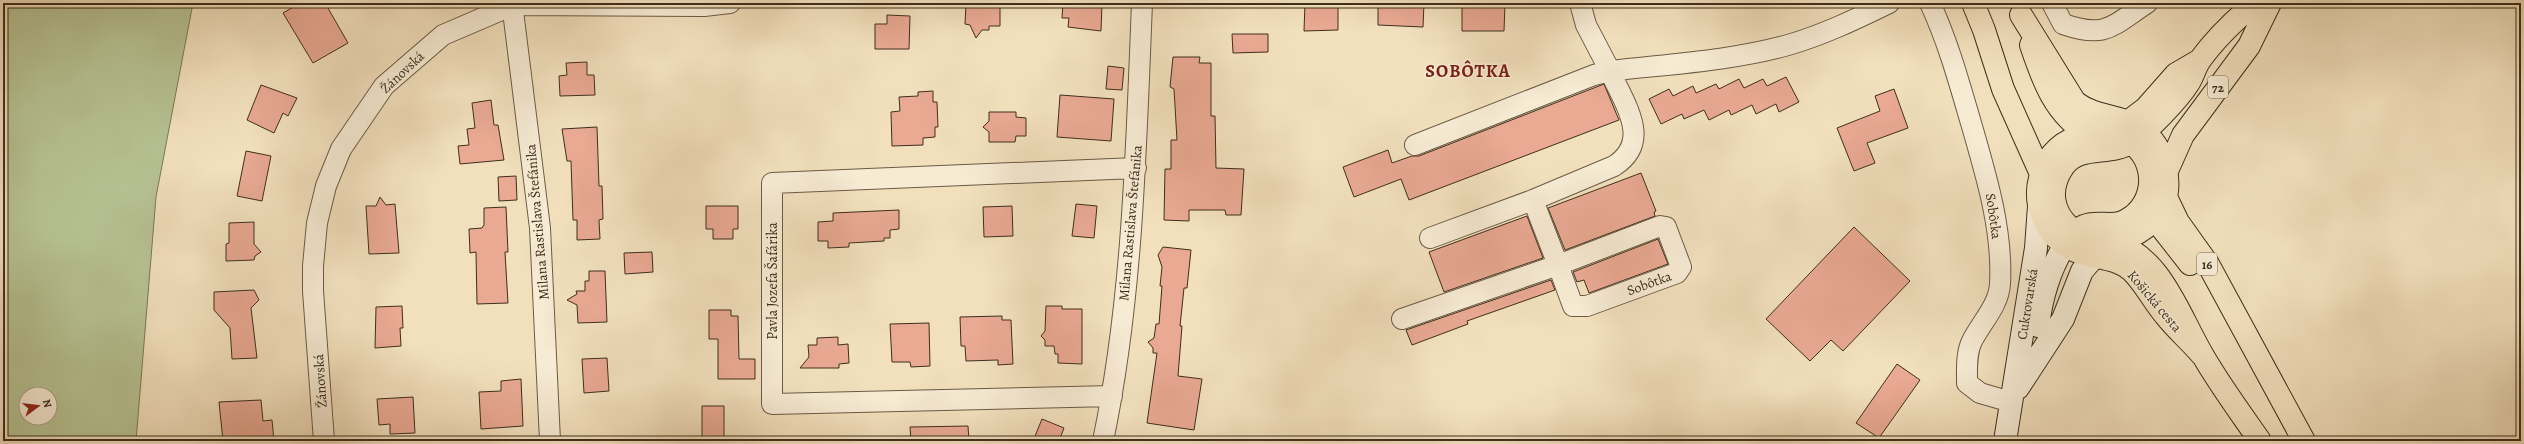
<svg xmlns="http://www.w3.org/2000/svg" width="2524" height="444" font-family="Alegreya,serif">
  <style>
    .green { fill: #b7c394; stroke: #7a7958; fill-rule: evenodd }
    .building { fill: #e9a993; stroke: #3e2f1c }
    .lines { fill: none; stroke-linecap: round; stroke-linejoin: round }
    .minor-casing { stroke: #6b5b44; stroke-width: 22 }
    .secondary-casing { stroke: #3e2f1c; stroke-width: 24 }
    .primary-casing { stroke: #3e2f1c; stroke-width: 24 }
    .minor { stroke: #f7ebd4; stroke-width: 20 }
    .secondary { stroke: #f7ebd4; stroke-width: 22 }
    .primary { stroke: #f2e0bd; stroke-width: 22 }
    .labels { text-anchor: middle; stroke-width: 3; stroke-linejoin: round; paint-order: stroke }
    .shield { fill: #f7ebd4; stroke: #766753; stroke-width: 1 }
    .shield-label { font-size: 13px; font-weight: bold; fill: #3e2f1c }
    .street-label { font-size: 14px; fill: #3e2f1c; stroke: #f7ebd4 }
    .district-label { font-size: 18px; font-weight: bold; letter-spacing: 1px; fill: #7a1f14; stroke: #f7ebd4 }
  </style>
  <rect width="100%" height="100%" fill="#f2e0bd"/>
  <filter id="stains"><feTurbulence type="fractalNoise" baseFrequency=".005" numOctaves="4"/><feColorMatrix values="0 0 0 0 .2 0 0 0 0 .09 0 0 0 0 .02 0 0 0 .5 -.17"/></filter>
  <radialGradient id="worn" r=".72"><stop offset=".6" stop-color="#630" stop-opacity="0"/><stop offset="1" stop-color="#630" stop-opacity=".3"/></radialGradient>
  <!-- green -->
  <path class="green" d="M 3,3 L 193,3 L 156,197 L 136,441 L 3,441 ZM 26,394 L 50,394 L 50,418 L 26,418 Z"/>
  <!-- building -->
  <path class="building" d="M 300,3 L 325,3 L 348,43 L 313,63 L 283,13 Z
    M 966,3 L 990,4 L 990,7 L 1000,7 L 1000,26 L 989,26 L 989,30 L 982,30 L 976,38 L 970,25 L 965,24 Z
    M 1063,3 L 1102,3 L 1101,31 L 1068,27 L 1069,18 L 1062,18 Z
    M 1305,3 L 1338,3 L 1338,30 L 1304,31 Z
    M 1378,3 L 1424,3 L 1423,27 L 1378,25 Z
    M 1462,3 L 1505,3 L 1504,31 L 1462,31 Z
    M 887,15 L 910,16 L 909,49 L 875,49 L 875,24 L 887,24 Z
    M 1232,34 L 1268,34 L 1268,52 L 1233,53 Z
    M 1173,57 L 1200,57 L 1199,63 L 1211,63 L 1211,116 L 1215,116 L 1216,168 L 1244,169 L 1241,215 L 1226,215 L 1225,210 L 1189,210 L 1189,221 L 1164,220 L 1165,169 L 1171,169 L 1171,140 L 1177,140 L 1174,89 L 1170,87 Z
    M 587,62 L 587,75 L 594,75 L 595,95 L 560,96 L 559,76 L 567,75 L 566,63 Z
    M 1108,66 L 1124,68 L 1122,90 L 1106,89 Z
    M 1786,77 L 1799,102 L 1779,112 L 1776,104 L 1756,114 L 1752,105 L 1731,115 L 1729,110 L 1709,120 L 1704,110 L 1684,119 L 1682,114 L 1661,124 L 1649,99 L 1669,89 L 1673,96 L 1693,86 L 1696,93 L 1716,84 L 1719,89 L 1739,79 L 1744,88 L 1763,79 L 1767,86 Z
    M 1604,84 L 1619,120 L 1409,200 L 1401,179 L 1354,197 L 1343,167 L 1388,150 L 1392,163 L 1412,156 L 1419,156 Z
    M 261,85 L 297,98 L 288,116 L 283,113 L 274,133 L 247,120 Z
    M 1894,89 L 1908,128 L 1867,143 L 1875,163 L 1854,171 L 1837,128 L 1880,111 L 1875,96 Z
    M 933,91 L 933,102 L 937,102 L 938,127 L 935,127 L 935,137 L 923,138 L 923,145 L 892,146 L 891,112 L 900,111 L 899,97 L 918,96 L 918,92 Z
    M 1060,95 L 1114,99 L 1111,141 L 1057,137 Z
    M 491,100 L 494,125 L 498,125 L 504,160 L 460,164 L 458,146 L 469,145 L 467,129 L 475,128 L 472,103 Z
    M 989,112 L 1016,112 L 1016,117 L 1026,118 L 1026,136 L 1016,136 L 1015,142 L 989,142 L 989,132 L 983,127 L 989,121 Z
    M 597,127 L 599,186 L 602,186 L 603,219 L 599,220 L 600,239 L 577,240 L 577,220 L 573,220 L 571,161 L 567,161 L 562,129 Z
    M 246,151 L 271,156 L 262,201 L 237,196 Z
    M 1641,173 L 1656,211 L 1654,212 L 1655,216 L 1565,250 L 1548,208 Z
    M 516,176 L 517,200 L 499,201 L 498,177 Z
    M 380,197 L 386,205 L 395,204 L 399,253 L 369,254 L 366,206 L 376,206 Z
    M 1076,204 L 1097,206 L 1094,238 L 1072,236 Z
    M 706,206 L 738,206 L 738,229 L 733,229 L 733,239 L 713,239 L 713,229 L 706,229 Z
    M 1012,206 L 1013,236 L 984,237 L 983,207 Z
    M 506,207 L 508,252 L 505,252 L 508,303 L 477,304 L 476,252 L 470,253 L 469,229 L 482,228 L 484,225 L 484,208 Z
    M 899,210 L 899,229 L 890,230 L 890,238 L 884,238 L 884,241 L 849,243 L 849,247 L 828,248 L 828,241 L 818,241 L 818,222 L 833,221 L 833,213 Z
    M 1527,216 L 1543,258 L 1444,292 L 1429,252 Z
    M 254,222 L 254,244 L 261,252 L 255,256 L 254,260 L 226,261 L 226,244 L 229,243 L 229,223 Z
    M 1854,227 L 1910,281 L 1843,351 L 1831,340 L 1810,361 L 1766,319 Z
    M 1658,239 L 1668,264 L 1589,293 L 1584,280 L 1577,282 L 1573,272 Z
    M 1163,247 L 1191,250 L 1187,288 L 1184,288 L 1180,326 L 1182,326 L 1178,376 L 1202,379 L 1194,430 L 1147,423 L 1157,353 L 1153,353 L 1153,348 L 1148,342 L 1154,338 L 1156,324 L 1159,324 L 1162,286 L 1160,286 L 1162,267 L 1158,255 Z
    M 652,252 L 653,272 L 625,274 L 624,253 Z
    M 589,271 L 605,271 L 607,322 L 578,323 L 577,305 L 567,300 L 577,294 L 576,291 L 585,291 L 585,281 L 589,281 Z
    M 1551,280 L 1555,290 L 1467,321 L 1468,324 L 1412,345 L 1406,330 Z
    M 254,290 L 259,300 L 251,308 L 257,358 L 232,359 L 230,328 L 214,310 L 214,292 Z
    M 402,306 L 403,328 L 400,328 L 401,346 L 375,348 L 376,307 Z
    M 1046,306 L 1062,306 L 1062,309 L 1082,309 L 1082,364 L 1058,363 L 1058,354 L 1055,354 L 1054,346 L 1045,346 L 1045,340 L 1041,336 L 1045,331 Z
    M 709,310 L 731,310 L 731,316 L 738,316 L 739,359 L 755,359 L 755,379 L 718,379 L 718,339 L 709,339 Z
    M 1002,316 L 1002,320 L 1011,320 L 1013,364 L 998,365 L 998,360 L 966,361 L 965,346 L 961,346 L 960,317 Z
    M 929,323 L 930,366 L 911,367 L 910,362 L 892,362 L 890,324 Z
    M 838,337 L 838,345 L 848,344 L 849,363 L 839,364 L 839,368 L 800,368 L 809,357 L 808,345 L 817,345 L 817,338 Z
    M 607,358 L 609,391 L 584,393 L 582,359 Z
    M 1897,364 L 1920,380 L 1879,438 L 1856,423 Z
    M 521,379 L 523,426 L 481,429 L 479,392 L 501,391 L 501,381 Z
    M 413,397 L 415,433 L 390,434 L 390,424 L 379,425 L 377,399 Z
    M 261,400 L 263,421 L 272,420 L 274,441 L 223,441 L 219,402 Z
    M 702,406 L 724,406 L 724,441 L 702,441 Z
    M 1042,419 L 1064,428 L 1059,441 L 1033,441 Z
    M 968,426 L 969,441 L 911,441 L 910,427 Z"/>
  <g class="lines">
    <defs>
      <path id="minor" d="M 512,3 L 540,228 L 550,441
        M 1580,3 L 1586,25 L 1610,71 C 1669,64 1730,61 1788,45 C 1823,35 1856,19 1889,3
        M 1930,3 C 1948,42 1959,82 1971,123 C 1986,175 2003,230 2000,284 C 1999,305 1981,323 1972,341 C 1966,353 1967,369 1967,383 L 1980,393 L 2011,402
        M 2052,3 L 2063,24 C 2106,39 2112,26 2147,3
        M 1415,145 L 1594,75 L 1610,71 C 1624,104 1653,141 1614,166 L 1533,200 L 1430,238
        M 1402,319 L 1558,265 L 1573,306 L 1587,306 L 1677,273 L 1681,267 L 1666,227 L 1660,226 L 1558,265 L 1533,200
        M 1112,396 L 772,404 L 772,183 L 1136,168
        M 324,441 L 313,291 L 313,266 L 317,223 L 326,186 L 341,149 L 384,86 L 443,35 L 513,5 L 704,6 L 730,3
        M 1103,441 C 1133,297 1136,149 1142,3"/>
      <path id="secondary" d="M 2038,326 C 2041,299 2050,268 2065,245
        M 2018,388 L 2063,319 L 2082,271 L 2094,257
        M 2005,441 L 2036,248 L 2039,206"/>
      <path id="primary" d="M 1973,3 L 1984,30 L 2003,89 L 2041,174
        M 2021,15 L 2075,102 C 2094,116 2108,114 2128,122 C 2155,133 2170,162 2167,191 C 2165,212 2150,227 2132,236 C 2087,257 2032,213 2063,167 C 2080,143 2110,157 2131,142 C 2147,132 2178,100 2188,84 C 2193,77 2195,67 2200,60 C 2215,39 2236,19 2255,3
        M 2031,45 C 2043,81 2055,114 2088,134
        M 2117,130 L 2146,108 L 2176,74 L 2200,60
        M 2167,171 L 2183,135 L 2249,46 L 2270,3
        M 2166,197 L 2178,222 L 2208,264 L 2304,441
        M 2151,205 L 2161,227 L 2190,264
        M 2111,240 C 2162,258 2177,311 2202,354 C 2219,384 2240,412 2260,441
        M 2065,245 C 2070,238 2076,229 2084,226 C 2095,221 2108,226 2120,223 C 2154,211 2160,167 2134,145 C 2119,132 2095,130 2077,137 C 2058,144 2045,159 2040,178 C 2032,208 2049,241 2078,252 C 2096,259 2117,257 2132,271 C 2145,284 2153,301 2165,315 C 2176,329 2190,341 2202,355"/>
    </defs>
    <!-- minor casing -->
    <use href="#minor" class="minor-casing"/>
    <!-- secondary casing -->
    <use href="#secondary" class="secondary-casing"/>
    <!-- primary casing -->
    <use href="#primary" class="primary-casing"/>
    <!-- minor -->
    <use href="#minor" class="minor"/>
    <!-- secondary -->
    <use href="#secondary" class="secondary"/>
    <!-- primary -->
    <use href="#primary" class="primary"/>
  </g>
  <g class="labels">
    <!-- shield labels -->
    <g class="shield">
      <rect x="2208" y="76" width="20" height="22" rx="3"/>
      <rect x="2197" y="253" width="20" height="22" rx="3"/>
    </g>
    <g class="shield-label">
      <text x="2218" y="92">72</text>
      <text x="2207" y="269">16</text>
    </g>
    <!-- street labels -->
    <g class="street-label">
      <text transform="translate(402 72) rotate(-43)" y="5">Žánovská</text>
      <text transform="translate(1994 216) rotate(82)" y="5">Sobôtka</text>
      <text transform="translate(537 222) rotate(-95)" y="5">Milana Rastislava Štefánika</text>
      <text transform="translate(1130 223) rotate(-85)" y="5">Milana Rastislava Štefánika</text>
      <text transform="translate(772 281) rotate(-90)" y="5">Pavla Jozefa Šafárika</text>
      <text transform="translate(1649 283) rotate(-20)" y="5">Sobôtka</text>
      <text transform="translate(2155 301) rotate(50)" y="5">Košická cesta</text>
      <text transform="translate(2027 304) rotate(-81)" y="5">Cukrovarská</text>
      <text transform="translate(320 381) rotate(-94)" y="5">Žánovská</text>
    </g>
    <!-- district labels -->
    <g class="district-label">
      <text x="1468" y="77">SOBÔTKA</text>
    </g>
  </g>
  <!-- margin -->
  <rect width="2524" height="444" fill="none" stroke="#f2e0bd" stroke-width="16"/>
  <rect x="4" y="4" width="2516" height="436" fill="none" stroke="#3e2f1c" stroke-width="2"/>
  <rect x="8" y="8" width="2508" height="428" fill="none" stroke="#3e2f1c"/>
  <!-- north arrow -->
  <g transform="translate(38 406) rotate(75)"><circle r="19" fill="#f7ebd4" stroke="#ada08a"/>
  <path d="M0-3L7 15L0 10L-7 15Z" fill="#8f2418"/>
  <text y="-6" font-size="11" font-weight="bold" text-anchor="middle" fill="#3e2f1c">N</text>
  </g>
  <rect width="100%" height="100%" filter="url(#stains)"/>
  <rect width="100%" height="100%" fill="url(#worn)"/>
</svg>
